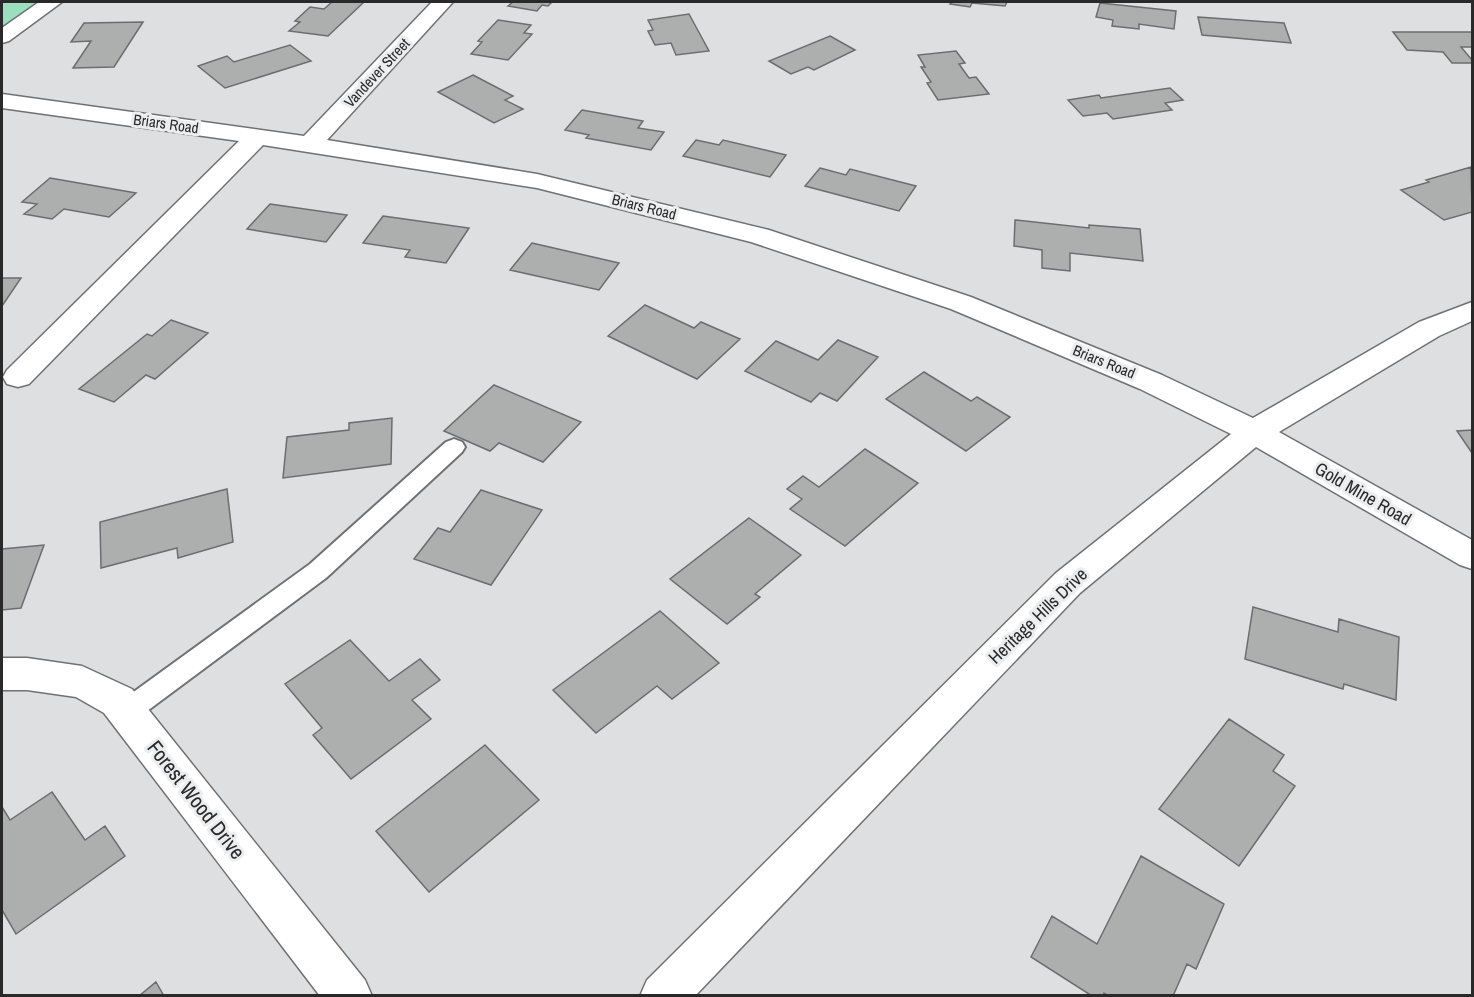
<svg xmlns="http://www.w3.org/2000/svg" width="1474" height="997" font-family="'Archivo Narrow',sans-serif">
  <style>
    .green { fill: #9bdfbf }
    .building { fill: #adafaf; stroke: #6c6d6e; stroke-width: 1.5 }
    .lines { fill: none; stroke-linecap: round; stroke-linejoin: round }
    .lane-casing { stroke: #707172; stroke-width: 4 }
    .street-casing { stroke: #707172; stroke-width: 3 }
    .lane { fill: #fff; fill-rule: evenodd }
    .street { fill: #fff; fill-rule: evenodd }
    .labels { text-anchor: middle; stroke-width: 6; stroke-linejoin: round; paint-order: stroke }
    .far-street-label { font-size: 15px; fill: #292929; stroke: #ebedee }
    .street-label { font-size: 18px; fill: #292929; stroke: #ebedee }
    .near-street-label { font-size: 21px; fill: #292929; stroke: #ebedee }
  </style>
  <rect width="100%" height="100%" fill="#dedfe0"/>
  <!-- green -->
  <path class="green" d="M 2,2 L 52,2 L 2,37 Z"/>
  <!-- building -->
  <path class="building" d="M 332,2 L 364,2 L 328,36 L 289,31 L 300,22 L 295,21 L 310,7 L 324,9 Z
    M 513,2 L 552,2 L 548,6 L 542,5 L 537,11 L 508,6 Z
    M 952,2 L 1007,2 L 1005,6 L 972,3 L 970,7 L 950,4 Z
    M 1100,3 L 1176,11 L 1174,29 L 1139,24 L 1139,29 L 1112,26 L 1113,20 L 1096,17 Z
    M 689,14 L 709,51 L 676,55 L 671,43 L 655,45 L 648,31 L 653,30 L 648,20 Z
    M 1198,17 L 1284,23 L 1291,43 L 1202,35 Z
    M 498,20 L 531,25 L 524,33 L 532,34 L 508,60 L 471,54 L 482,42 L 478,41 Z
    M 143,22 L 114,67 L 73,68 L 91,41 L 71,42 L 84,23 Z
    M 1393,32 L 1472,32 L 1472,47 L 1461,47 L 1472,60 L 1472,63 L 1452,63 L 1443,52 L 1407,50 Z
    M 830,36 L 855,50 L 814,70 L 808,67 L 791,74 L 769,61 Z
    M 290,45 L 311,61 L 225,88 L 198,66 L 227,56 L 234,62 Z
    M 956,51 L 965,63 L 959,64 L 969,78 L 976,77 L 989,94 L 938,100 L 927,83 L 931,82 L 921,67 L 925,67 L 918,55 Z
    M 473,75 L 513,96 L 505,100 L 523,109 L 494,123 L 438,92 Z
    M 1170,88 L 1183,100 L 1165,103 L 1172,110 L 1113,119 L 1107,113 L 1083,116 L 1068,100 L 1099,95 L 1101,98 Z
    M 582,110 L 643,121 L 638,128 L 664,132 L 651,150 L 586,138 L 589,135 L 565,130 Z
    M 696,140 L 719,145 L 723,140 L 786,155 L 770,177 L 683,156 Z
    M 1471,167 L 1472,212 L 1444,220 L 1401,190 L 1429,182 L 1426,180 Z
    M 820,168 L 846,175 L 850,169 L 916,186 L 899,211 L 805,186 Z
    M 50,178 L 136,193 L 109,217 L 64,209 L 52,219 L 24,214 L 37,204 L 22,202 Z
    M 270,204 L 347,215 L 326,242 L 247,229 Z
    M 383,216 L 469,228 L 446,263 L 405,257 L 410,250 L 363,243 Z
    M 1015,220 L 1089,228 L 1089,225 L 1140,229 L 1143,261 L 1070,253 L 1070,271 L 1042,268 L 1042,250 L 1014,246 Z
    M 532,243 L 619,263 L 599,290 L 510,270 Z
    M 2,278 L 21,278 L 2,306 Z
    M 645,305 L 694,328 L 701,322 L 740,339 L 697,379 L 608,336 Z
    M 171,320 L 208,333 L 155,379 L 146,375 L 114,402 L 79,389 L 147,334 L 152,336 Z
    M 838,340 L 878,357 L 837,401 L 820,393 L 811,402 L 745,371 L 776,341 L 818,360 Z
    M 924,372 L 971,401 L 977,397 L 1010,417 L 966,451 L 886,399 Z
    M 494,385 L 581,422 L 543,462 L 499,443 L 490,451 L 444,431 Z
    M 392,418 L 391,464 L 283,478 L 287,437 L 349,430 L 349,423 Z
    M 1472,430 L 1472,453 L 1457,431 Z
    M 865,449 L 918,483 L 845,546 L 790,509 L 802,499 L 787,489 L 803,476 L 819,487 Z
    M 227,489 L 233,542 L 178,558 L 177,548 L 101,568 L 100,522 Z
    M 481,490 L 542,510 L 491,585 L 414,559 L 438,528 L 450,532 Z
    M 749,518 L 801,555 L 755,594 L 760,597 L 727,624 L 670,579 Z
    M 44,545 L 21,608 L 2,610 L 2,549 Z
    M 1253,607 L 1338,632 L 1339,619 L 1399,637 L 1396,700 L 1344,684 L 1343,689 L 1245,659 Z
    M 660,611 L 719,663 L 672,699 L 657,686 L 596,733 L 553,690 Z
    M 350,640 L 389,681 L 420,659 L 440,680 L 412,700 L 431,719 L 351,779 L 313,735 L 322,728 L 285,684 Z
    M 1229,719 L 1284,755 L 1273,771 L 1295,786 L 1239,866 L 1159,809 Z
    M 485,745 L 539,800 L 429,892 L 376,831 Z
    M 52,792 L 85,840 L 105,826 L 125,856 L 16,934 L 2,910 L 2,807 L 10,820 Z
    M 1141,856 L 1224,904 L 1196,969 L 1187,964 L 1173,996 L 1109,996 L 1104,993 L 1103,996 L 1092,996 L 1031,957 L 1052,916 L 1097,944 Z
    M 156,982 L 164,996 L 139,996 Z"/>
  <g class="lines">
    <defs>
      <path id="lane" d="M 454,439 L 462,442 L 465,447 L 462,452 L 326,578 L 135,720 L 126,723 L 117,720 L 113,712 L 117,704 L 310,564 L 446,442 Z"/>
      <path id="street" d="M 39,2 L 62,2 L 9,41 L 2,43 L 2,28 Z
        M 432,2 L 453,2 L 327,140 L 537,174 L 769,230 L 971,297 L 1162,375 L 1253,418 L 1419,322 L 1472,302 L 1472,321 L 1439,336 L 1279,432 L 1472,540 L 1472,569 L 1460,565 L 1256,447 L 1080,593 L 695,996 L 640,996 L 647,980 L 1056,573 L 1231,434 L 1140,389 L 951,309 L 751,242 L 537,188 L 263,145 L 29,384 L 18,387 L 7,384 L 3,377 L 7,370 L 239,141 L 2,108 L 2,94 L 304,136 Z
        M 2,658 L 27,658 L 82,666 L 132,689 L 365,980 L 372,996 L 320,996 L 104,713 L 76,697 L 27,690 L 2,690 Z"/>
    </defs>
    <!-- lane casing -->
    <use href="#lane" class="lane-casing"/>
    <!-- street casing -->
    <use href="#street" class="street-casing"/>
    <!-- lane -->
    <use href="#lane" class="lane"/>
    <!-- street -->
    <use href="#street" class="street"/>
  </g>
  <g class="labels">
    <!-- far-street labels -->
    <g class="far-street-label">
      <text transform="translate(377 73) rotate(-47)" y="5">Vandever Street</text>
      <text transform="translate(166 124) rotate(8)" y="5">Briars Road</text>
      <text transform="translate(644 207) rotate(14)" y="5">Briars Road</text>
      <text transform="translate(1104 362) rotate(22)" y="5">Briars Road</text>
    </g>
    <!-- street labels -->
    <g class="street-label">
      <text transform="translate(1363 494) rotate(30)" y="6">Gold Mine Road</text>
      <text transform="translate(1038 616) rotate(-44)" y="6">Heritage Hills Drive</text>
    </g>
    <!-- near-street labels -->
    <g class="near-street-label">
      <text transform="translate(196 800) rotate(52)" y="7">Forest Wood Drive</text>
    </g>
  </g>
  <!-- border -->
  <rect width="1474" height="997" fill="none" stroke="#292929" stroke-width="6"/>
</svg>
